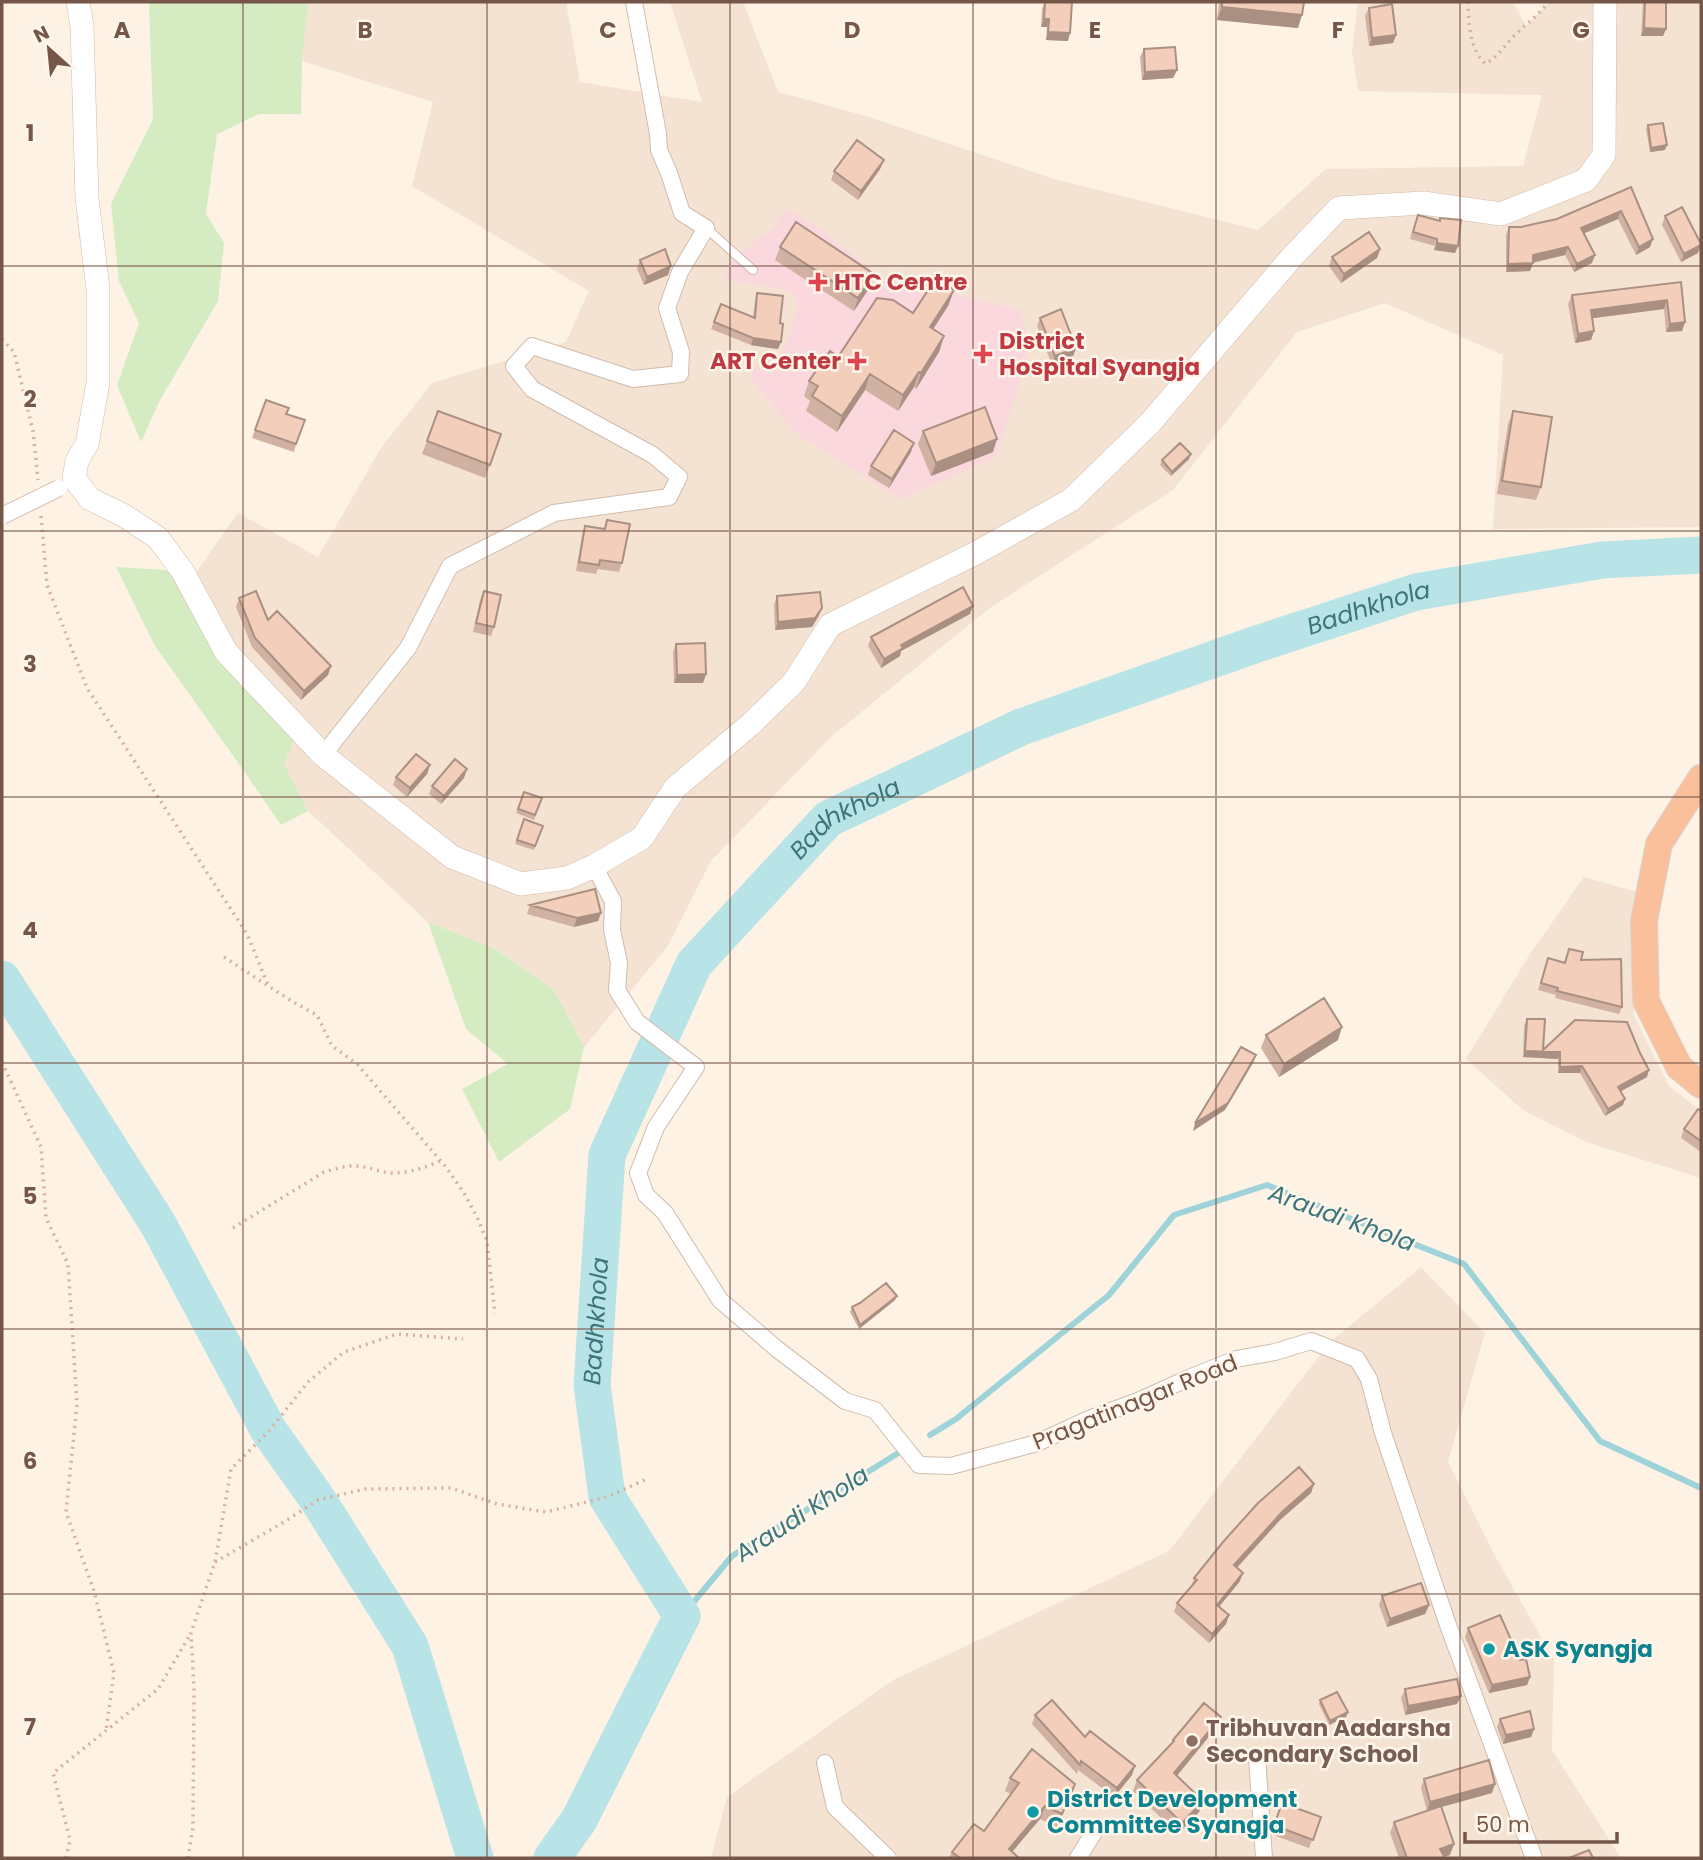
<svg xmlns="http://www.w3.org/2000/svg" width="1703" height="1860" font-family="Poppins,sans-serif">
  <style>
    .residential { fill: #f4e3d2 }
    .medical { fill: #fbd7de; fill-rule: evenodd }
    .green { fill: #d5ebc2 }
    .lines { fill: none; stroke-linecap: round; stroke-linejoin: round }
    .stream { stroke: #9ed3d9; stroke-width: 6 }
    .river { stroke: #b8e3e7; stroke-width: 37 }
    .service-casing { stroke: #d0bbad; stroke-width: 10 }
    .minor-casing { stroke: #d0bbad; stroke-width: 18 }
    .secondary-casing { stroke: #d3baaa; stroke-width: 24 }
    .trunk-casing { stroke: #dbd3d0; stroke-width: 28 }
    .path { stroke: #d8b19e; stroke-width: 3.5; stroke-dasharray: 2 5; stroke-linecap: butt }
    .service { stroke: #fff; stroke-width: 8 }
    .minor { stroke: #fff; stroke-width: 16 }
    .secondary { stroke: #fff; stroke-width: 23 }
    .trunk { stroke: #fac09b; stroke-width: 26 }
    .minor-bridge-casing { stroke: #d0bbad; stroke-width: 18; stroke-linecap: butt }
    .minor-bridge { stroke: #fff; stroke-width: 16 }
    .wall { fill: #d1b1a1 }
    .shaded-wall { fill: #aa9083 }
    .building { fill: #f3cebb; stroke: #aa9083; stroke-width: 2 }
    .grid { fill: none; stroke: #765649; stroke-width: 2; stroke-opacity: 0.55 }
    .health-dot { fill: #e0444e; stroke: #fff6eb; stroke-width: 2.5 }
    .culture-dot { fill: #0f9aa8; stroke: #fff6eb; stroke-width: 2.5 }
    .education-dot { fill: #8d6e63; stroke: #fff6eb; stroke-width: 2.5 }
    .labels { text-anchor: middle; stroke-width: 5; stroke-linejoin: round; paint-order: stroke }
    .health-label { font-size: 23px; font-weight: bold; fill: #be3a42; stroke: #fff6eb; text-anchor: start }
    .street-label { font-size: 23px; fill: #765649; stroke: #fff6eb }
    .culture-label { font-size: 23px; font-weight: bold; fill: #0d838f; stroke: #fff6eb; text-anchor: start }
    .education-label { font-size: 23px; font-weight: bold; fill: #785e54; stroke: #fff6eb; text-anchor: start }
    .water-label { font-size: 24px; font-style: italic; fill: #3c757c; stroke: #fff6eb }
    .grid-label { font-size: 23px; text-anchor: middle; font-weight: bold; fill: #765649; stroke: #fff6eb; stroke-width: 5; stroke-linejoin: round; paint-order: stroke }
  </style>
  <rect width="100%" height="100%" fill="#fdf2e4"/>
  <!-- residential -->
  <path class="residential" d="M 308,2 L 566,2 L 580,82 L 702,102 L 670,2 L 743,2 L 778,92 L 866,116 L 1054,179 L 1258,230 L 1326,169 L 1523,166 L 1542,95 L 1358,91 L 1352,52 L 1358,2 L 1513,2 L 1526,26 L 1549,2 L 1701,2 L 1701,527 L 1493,529 L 1503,355 L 1385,303 L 1297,332 L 1173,490 L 991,607 L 833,735 L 711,861 L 667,947 L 584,1047 L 554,990 L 496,949 L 428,922 L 308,811 L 284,764 L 243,668 L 193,577 L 238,513 L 318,557 L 381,448 L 432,383 L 566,342 L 589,291 L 412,186 L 433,102 L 302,61 Z
    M 1584,877 L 1641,893 L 1634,1015 L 1669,1086 L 1701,1111 L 1701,1178 L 1586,1142 L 1523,1110 L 1466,1059 L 1530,954 Z
    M 1421,1267 L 1485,1333 L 1448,1462 L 1494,1554 L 1554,1660 L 1552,1750 L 1621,1858 L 711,1858 L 727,1797 L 895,1679 L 1169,1551 L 1330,1342 Z"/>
  <!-- medical -->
  <path class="medical" d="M 789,209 L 820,229 L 892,286 L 919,274 L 936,290 L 1021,310 L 1029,350 L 996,458 L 900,499 L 797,434 L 751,379 L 753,365 L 771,374 L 791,332 L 797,306 L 795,295 L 775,287 L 741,283 L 724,278 L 732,260 L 772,229 ZM 938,352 L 880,366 L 812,402 L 804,397 L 832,372 Z"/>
  <!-- green -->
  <path class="green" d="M 149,2 L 308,2 L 302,61 L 301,114 L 259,114 L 217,134 L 206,214 L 224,243 L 218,301 L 160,400 L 141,442 L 117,385 L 139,323 L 119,281 L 111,204 L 153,119 Z
    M 116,567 L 165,570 L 193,577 L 243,668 L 297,732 L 284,764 L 308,811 L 281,825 L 239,764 L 155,646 Z
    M 428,922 L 496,949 L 554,990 L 584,1047 L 570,1109 L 499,1162 L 462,1089 L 508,1064 L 466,1029 Z"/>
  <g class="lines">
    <!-- stream -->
    <path class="stream" d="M 930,1435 L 956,1419 L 1109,1295 L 1174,1215 L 1267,1185 L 1464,1264 L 1600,1441 L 1701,1488
      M 682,1616 L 732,1556 L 900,1452"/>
    <!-- river -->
    <g class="river">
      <path d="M 2,979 L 158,1224 L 269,1431 L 318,1500 L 410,1646 L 475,1858"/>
      <path id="s1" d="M 552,1858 L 579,1820 L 682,1616 L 607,1497 L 592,1385 L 607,1155 L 694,964 L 828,819 L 1021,727 L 1254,645 L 1416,592 L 1602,560 L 1701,555"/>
    </g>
    <defs>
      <path id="service" d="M 706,228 L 753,270"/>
      <path id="minor" d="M 323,755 L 408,648 L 450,566 L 554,513 L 669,497 L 679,477 L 653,455 L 532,389 L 514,366 L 532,346 L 633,379 L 680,374 L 681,352 L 667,308 L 680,272 L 706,228 L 682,213 L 669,173 L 659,150 L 658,134 L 634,2
        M 594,866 L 613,901 L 612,930 L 619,963 L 617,990 L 637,1022 L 696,1067 L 656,1127 L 644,1158 L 638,1173 L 646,1195 L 665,1213 L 720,1300 L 777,1349 L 845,1401 L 875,1410 L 919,1465 L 951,1466 L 1037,1443 L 1089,1419 L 1138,1401 L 1189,1378 L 1236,1359 L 1275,1352 L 1311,1341 L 1357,1359 L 1369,1379 L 1383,1433 L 1448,1625 L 1534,1858
        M 1257,1757 L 1264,1858
        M 825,1763 L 835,1807 L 888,1858
        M 1078,1858 L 1094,1832"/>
      <path id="secondary" d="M 78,2 L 82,26 L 87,198 L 98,289 L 98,383 L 87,444 L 77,461 L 74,478 L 90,499 L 123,515 L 158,538 L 183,572 L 226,652 L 323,755 L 452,857 L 521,884 L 567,878 L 594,866 L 642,838 L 675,788 L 751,724 L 794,682 L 830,625 L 976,553 L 1071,500 L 1150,423 L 1292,257 L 1339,208 L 1423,203 L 1501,214 L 1586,180 L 1604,155 L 1605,2"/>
      <path id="trunk" d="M 1701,778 L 1659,844 L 1644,921 L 1646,1001 L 1679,1067 L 1701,1085"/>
    </defs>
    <!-- service casing -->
    <use href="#service" class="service-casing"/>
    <!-- minor casing -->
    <use href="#minor" class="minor-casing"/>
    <!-- secondary casing -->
    <use href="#secondary" class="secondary-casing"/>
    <!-- trunk casing -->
    <use href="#trunk" class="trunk-casing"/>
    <!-- path -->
    <path class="path" d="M 1468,2 C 1469,23 1469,50 1486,64 C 1498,56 1505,45 1515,35 C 1526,24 1539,15 1548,2
      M 2,339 L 14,352 L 33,431 L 38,480
      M 41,516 L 47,585 L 87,688 L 247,934 L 268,985
      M 224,957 L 293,1002 L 317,1015 L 332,1046 L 357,1064 L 446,1167 L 464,1193 L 477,1217 L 487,1241 L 495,1314
      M 2,1062 L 41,1147 L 46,1218 L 68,1264 L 77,1405 L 66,1512 L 94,1591 L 114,1673 L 106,1731
      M 233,1228 L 324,1172 C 335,1169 347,1165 357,1166 C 369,1167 380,1172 391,1173 C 408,1173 425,1168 440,1161
      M 215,1562 L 284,1522 L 318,1500 L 365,1489 L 451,1488 L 497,1504 L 546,1512 L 607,1497 L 649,1478
      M 66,1858 L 70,1840 L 53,1773 L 158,1689 L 190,1635
      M 188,1858 L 193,1827 L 194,1688 L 191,1633 L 215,1562 L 231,1469 L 269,1431 L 308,1382 L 344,1352 L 397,1334 L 463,1339"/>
    <!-- service -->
    <use href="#service" class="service"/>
    <!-- minor -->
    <use href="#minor" class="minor"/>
    <!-- secondary -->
    <use href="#secondary" class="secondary"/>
    <!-- trunk -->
    <use href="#trunk" class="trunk"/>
    <defs>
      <path id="minor-bridge" d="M 2,516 L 59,488"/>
    </defs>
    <!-- minor-bridge casing -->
    <use href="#minor-bridge" class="minor-bridge-casing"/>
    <!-- minor-bridge -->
    <use href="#minor-bridge" class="minor-bridge"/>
  </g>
  <!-- wall -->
  <path class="wall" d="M 1045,2 L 1068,41 L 1046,40 L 1047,27 L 1041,27 L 1042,9 Z
    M 1219,2 L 1304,2 L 1298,28 L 1217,20 Z
    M 1643,2 L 1666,2 L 1666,29 L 1663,36 L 1641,36 Z
    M 1369,8 L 1396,35 L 1393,43 L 1369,46 L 1365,16 Z
    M 1144,49 L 1177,70 L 1173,78 L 1142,80 L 1140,57 Z
    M 1648,125 L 1665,150 L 1650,152 L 1646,129 Z
    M 884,160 L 880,169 L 858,200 L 831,180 L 834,171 Z
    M 1631,187 L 1650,247 L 1636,255 L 1618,219 L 1584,233 L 1592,263 L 1574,272 L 1565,255 L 1533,263 L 1530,271 L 1506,272 L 1506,235 L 1509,227 L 1521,227 L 1557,219 Z
    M 1665,216 L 1698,253 L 1681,262 L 1662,225 Z
    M 1440,218 L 1458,246 L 1455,253 L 1434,250 L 1435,246 L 1410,239 L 1415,222 L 1439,221 Z
    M 780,247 L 874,274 L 870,287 L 854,311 L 775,260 Z
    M 1380,249 L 1377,258 L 1341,283 L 1329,266 L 1332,257 Z
    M 640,260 L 668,275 L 644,285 L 637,269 Z
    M 1681,282 L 1685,322 L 1682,331 L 1666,332 L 1664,309 L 1592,318 L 1594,331 L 1591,340 L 1575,343 L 1568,304 L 1572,295 Z
    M 954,290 L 948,306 L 933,329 L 944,336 L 939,352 L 916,389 L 914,387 L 898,411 L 865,390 L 837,432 L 806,411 L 810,401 L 804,396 L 809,381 L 838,357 Z
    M 757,293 L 780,323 L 778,349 L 751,345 L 711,329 L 721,304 L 753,317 L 755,301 Z
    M 1040,318 L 1076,348 L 1073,356 L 1052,365 L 1037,326 Z
    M 266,400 L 286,414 L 296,444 L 294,452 L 252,438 Z
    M 1513,411 L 1541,487 L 1536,500 L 1497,494 L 1508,424 Z
    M 923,431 L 993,452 L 931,476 L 918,444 Z
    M 501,434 L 485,478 L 422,454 L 427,441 Z
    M 911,452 L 889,488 L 868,475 L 871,466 Z
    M 1189,459 L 1171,476 L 1160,465 L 1162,460 Z
    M 607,520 L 622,563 L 619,572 L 598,569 L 596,574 L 576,571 L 582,535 L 585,526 L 604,529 Z
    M 484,591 L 494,627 L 491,636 L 473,632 L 480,600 Z
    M 777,596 L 822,608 L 818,617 L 812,627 L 775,630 L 774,605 Z
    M 239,598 L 331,666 L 328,675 L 301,700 L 252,647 L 236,607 Z
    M 970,614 L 901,651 L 900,656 L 881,668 L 868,646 L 871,637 Z
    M 676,644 L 706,674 L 703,683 L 674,683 L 673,652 Z
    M 430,765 L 427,774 L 407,797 L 393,785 L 396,777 Z
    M 464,778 L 441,804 L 429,794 L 432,786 Z
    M 524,792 L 542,798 L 534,820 L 516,813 Z
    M 524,819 L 543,826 L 534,850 L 515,844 Z
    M 530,905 L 601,913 L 598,921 L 574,927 L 527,914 Z
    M 1569,949 L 1581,960 L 1622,1007 L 1619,1014 L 1555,998 L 1556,995 L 1538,990 L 1548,958 L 1564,963 Z
    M 1527,1019 L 1543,1050 L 1575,1020 L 1647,1077 L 1621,1091 L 1625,1099 L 1623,1105 L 1605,1116 L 1580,1073 L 1558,1073 L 1558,1059 L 1523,1057 L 1524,1026 Z
    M 1266,1035 L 1338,1040 L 1279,1077 L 1261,1048 Z
    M 1701,1111 L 1701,1152 L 1681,1138 L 1684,1129 Z
    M 895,1300 L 859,1329 L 850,1312 L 852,1307 Z
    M 1314,1484 L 1311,1493 L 1280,1520 L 1237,1568 L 1240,1581 L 1219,1607 L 1229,1615 L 1226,1624 L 1209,1643 L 1174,1612 L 1177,1603 L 1191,1587 L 1194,1578 Z
    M 1382,1596 L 1429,1605 L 1425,1614 L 1387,1627 L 1379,1605 Z
    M 1468,1628 L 1520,1660 L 1530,1677 L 1527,1685 L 1489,1693 L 1465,1637 Z
    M 1405,1689 L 1457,1704 L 1405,1715 L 1401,1698 Z
    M 1320,1700 L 1348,1712 L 1346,1717 L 1329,1725 L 1319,1704 Z
    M 1035,1715 L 1085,1737 L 1132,1775 L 1114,1797 L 1078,1770 L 1077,1774 L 1032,1724 Z
    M 1500,1719 L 1534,1729 L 1531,1737 L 1503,1744 L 1497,1727 Z
    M 1216,1728 L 1177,1776 L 1203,1801 L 1199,1812 L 1178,1834 L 1133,1791 L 1137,1780 L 1171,1744 L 1173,1740 Z
    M 1010,1778 L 1070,1797 L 1057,1827 L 1040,1819 L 1012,1852 L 1019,1858 L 949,1858 L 952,1852 L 984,1831 L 1011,1794 L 1005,1791 Z
    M 1424,1779 L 1492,1793 L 1441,1807 L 1450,1855 L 1444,1857 L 1445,1858 L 1399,1858 L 1390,1833 L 1394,1822 L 1427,1811 L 1421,1788 Z
    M 1282,1803 L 1321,1817 L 1309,1848 L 1273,1835 L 1272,1828 Z"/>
  <!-- shaded-wall -->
  <path class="shaded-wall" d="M 1222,7 L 1302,15 L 1298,28 L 1217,20 Z
    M 1044,19 L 1049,19 L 1047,27 L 1041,27 Z
    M 1644,28 L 1666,29 L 1663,36 L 1641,36 Z
    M 1048,32 L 1070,33 L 1068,41 L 1046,40 Z
    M 1396,35 L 1393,43 L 1369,46 L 1372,38 Z
    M 1177,70 L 1173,78 L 1142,80 L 1145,72 Z
    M 1667,145 L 1665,150 L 1650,152 L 1651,148 Z
    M 884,160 L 880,169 L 858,200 L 861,191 Z
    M 1621,211 L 1618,219 L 1578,236 L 1581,228 Z
    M 1653,239 L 1650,247 L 1636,255 L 1639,247 Z
    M 1437,243 L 1458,246 L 1455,253 L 1434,250 Z
    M 1701,245 L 1698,253 L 1681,262 L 1684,254 Z
    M 1568,247 L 1565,255 L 1530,263 L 1533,255 Z
    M 1380,249 L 1377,258 L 1341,283 L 1344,274 Z
    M 1595,255 L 1592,263 L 1574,272 L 1577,264 Z
    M 1533,263 L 1530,271 L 1506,272 L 1508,264 Z
    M 671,266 L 668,275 L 644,285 L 647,277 Z
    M 874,274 L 870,287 L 854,311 L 858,298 Z
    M 954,290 L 948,306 L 924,343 L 930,327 Z
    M 1667,300 L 1664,309 L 1587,319 L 1591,310 Z
    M 1685,322 L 1682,331 L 1666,332 L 1670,324 Z
    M 1594,331 L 1591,340 L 1575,343 L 1578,334 Z
    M 944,336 L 939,352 L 916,389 L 921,373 Z
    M 753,338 L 781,342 L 778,349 L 751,345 Z
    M 1076,348 L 1073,356 L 1052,365 L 1055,356 Z
    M 919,372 L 914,387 L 898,411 L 903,395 Z
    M 870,374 L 865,390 L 837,432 L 842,416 Z
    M 997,439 L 993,452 L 931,476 L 936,463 Z
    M 914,443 L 911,452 L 889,488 L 892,479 Z
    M 1191,454 L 1189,459 L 1171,476 L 1172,472 Z
    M 973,606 L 970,614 L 901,651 L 900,656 L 881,668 L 884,659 L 901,645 Z
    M 822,608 L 818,617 L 812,627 L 775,630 L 778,622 Z
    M 331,666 L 328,675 L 301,700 L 304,691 Z
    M 706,674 L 703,683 L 674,683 L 677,675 Z
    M 430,765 L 427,774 L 407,797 L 410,788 Z
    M 467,769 L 464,778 L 441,804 L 444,796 Z
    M 601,913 L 598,921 L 574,927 L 577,918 Z
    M 1342,1027 L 1338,1040 L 1279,1077 L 1284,1064 Z
    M 1525,1051 L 1560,1052 L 1558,1059 L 1523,1057 Z
    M 1256,1055 L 1253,1063 L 1225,1110 L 1193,1131 L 1195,1123 Z
    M 1582,1066 L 1580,1073 L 1558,1073 L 1560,1067 Z
    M 1649,1070 L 1647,1077 L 1616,1094 L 1618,1087 Z
    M 1625,1099 L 1623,1105 L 1605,1116 L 1608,1109 Z
    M 897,1296 L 895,1300 L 859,1329 L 860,1325 Z
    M 1314,1484 L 1311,1493 L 1280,1520 L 1231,1574 L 1234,1565 L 1283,1511 Z
    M 1243,1573 L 1240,1581 L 1214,1613 L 1217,1605 Z
    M 1429,1605 L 1425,1614 L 1387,1627 L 1390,1619 Z
    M 1229,1615 L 1226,1624 L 1209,1643 L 1212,1634 Z
    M 1530,1677 L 1527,1685 L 1489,1693 L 1492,1685 Z
    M 1461,1696 L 1457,1704 L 1405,1715 L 1408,1706 Z
    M 1348,1712 L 1346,1717 L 1329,1725 L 1330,1721 Z
    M 1221,1717 L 1216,1728 L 1170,1784 L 1174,1773 Z
    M 1534,1729 L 1531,1737 L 1503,1744 L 1506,1735 Z
    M 1135,1766 L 1132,1775 L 1114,1797 L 1117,1788 Z
    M 1495,1784 L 1492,1793 L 1427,1811 L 1430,1802 Z
    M 1203,1801 L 1199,1812 L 1178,1834 L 1182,1823 Z
    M 1045,1806 L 1040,1819 L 1007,1858 L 1009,1849 Z
    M 1454,1844 L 1450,1855 L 1440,1858 L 1440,1849 Z"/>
  <!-- building -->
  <path class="building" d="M 1045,2 L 1072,2 L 1070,33 L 1048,32 L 1049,19 L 1044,19 Z
    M 1222,2 L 1304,2 L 1302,15 L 1222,7 Z
    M 1645,2 L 1666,2 L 1666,29 L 1644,28 Z
    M 1392,4 L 1396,35 L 1372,38 L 1369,8 Z
    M 1175,47 L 1177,70 L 1145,72 L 1144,49 Z
    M 1663,123 L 1667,145 L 1651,148 L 1648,125 Z
    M 857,140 L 884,160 L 861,191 L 834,171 Z
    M 1631,187 L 1653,239 L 1639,247 L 1621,211 L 1581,228 L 1595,255 L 1577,264 L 1568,247 L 1533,255 L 1533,263 L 1508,264 L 1509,227 L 1521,227 L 1557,219 Z
    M 1682,207 L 1701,244 L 1701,245 L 1684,254 L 1665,216 Z
    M 1418,215 L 1440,221 L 1440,218 L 1461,220 L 1458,246 L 1437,243 L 1437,239 L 1413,232 Z
    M 796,222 L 874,274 L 858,298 L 780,247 Z
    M 1369,232 L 1380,249 L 1344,274 L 1332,257 Z
    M 665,249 L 671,266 L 647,277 L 640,260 Z
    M 936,278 L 954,290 L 930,327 L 944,336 L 921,373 L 919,372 L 903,395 L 870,374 L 842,416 L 812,396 L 818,386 L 809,381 L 830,351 L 838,357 L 877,298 L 893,300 L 913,313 Z
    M 1681,282 L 1685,322 L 1670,324 L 1667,300 L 1591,310 L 1594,331 L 1578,334 L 1572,295 Z
    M 757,293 L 783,296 L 780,323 L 783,324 L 781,342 L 753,338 L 714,322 L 721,304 L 755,318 Z
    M 1061,309 L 1076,348 L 1055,356 L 1040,318 Z
    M 266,400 L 289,408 L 286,414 L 305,420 L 296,444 L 255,430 Z
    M 985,407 L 997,439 L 936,463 L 923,431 Z
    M 438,411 L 501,434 L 490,465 L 427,441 Z
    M 1513,411 L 1552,417 L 1541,487 L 1502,481 Z
    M 894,430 L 914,443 L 892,479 L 871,466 Z
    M 1180,443 L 1191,454 L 1172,472 L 1162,460 Z
    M 607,520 L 630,524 L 622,563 L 600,560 L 599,565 L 579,562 L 585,526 L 605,529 Z
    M 963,587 L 973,606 L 901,645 L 903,648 L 884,659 L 871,637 Z
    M 256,591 L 268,620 L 277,611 L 331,666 L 304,691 L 255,638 L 239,598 Z
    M 484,591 L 501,595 L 494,627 L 476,623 Z
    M 820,592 L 822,608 L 815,618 L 778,622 L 777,596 Z
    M 705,643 L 706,674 L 677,675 L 676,644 Z
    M 416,754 L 430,765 L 410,788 L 396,777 Z
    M 455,759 L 467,769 L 444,796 L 432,786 Z
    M 524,792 L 542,798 L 535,815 L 518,809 Z
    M 524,819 L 543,826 L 535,846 L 517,840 Z
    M 595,889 L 601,913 L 577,918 L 530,905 Z
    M 1569,949 L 1583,952 L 1581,960 L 1621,959 L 1622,1007 L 1557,991 L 1558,988 L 1541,983 L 1548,958 L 1565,963 Z
    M 1324,998 L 1342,1027 L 1284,1064 L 1266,1035 Z
    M 1527,1019 L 1545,1019 L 1543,1050 L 1575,1020 L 1627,1022 L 1640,1053 L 1649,1070 L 1618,1087 L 1625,1099 L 1608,1109 L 1582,1066 L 1560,1067 L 1560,1052 L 1525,1051 Z
    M 1241,1047 L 1256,1055 L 1228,1103 L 1195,1123 Z
    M 1698,1109 L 1701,1111 L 1701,1141 L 1684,1129 Z
    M 886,1283 L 897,1296 L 860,1325 L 852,1307 L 860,1303 Z
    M 1299,1467 L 1314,1484 L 1283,1511 L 1234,1565 L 1243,1573 L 1217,1605 L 1229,1615 L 1212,1634 L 1177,1603 L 1197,1580 L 1194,1578 L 1223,1542 L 1258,1503 Z
    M 1421,1583 L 1429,1605 L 1390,1619 L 1382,1596 Z
    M 1500,1615 L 1520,1660 L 1526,1659 L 1530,1677 L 1492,1685 L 1468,1628 Z
    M 1457,1679 L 1461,1696 L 1408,1706 L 1405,1689 Z
    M 1337,1692 L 1348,1712 L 1330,1721 L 1320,1700 Z
    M 1052,1700 L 1085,1737 L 1090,1731 L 1135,1766 L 1117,1788 L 1081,1761 L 1080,1765 L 1035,1715 Z
    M 1204,1703 L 1221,1717 L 1174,1773 L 1203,1801 L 1182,1823 L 1137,1780 L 1174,1741 L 1173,1740 Z
    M 1530,1711 L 1534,1729 L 1506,1735 L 1500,1719 Z
    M 1032,1749 L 1075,1784 L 1062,1814 L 1045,1806 L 1009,1849 L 1019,1858 L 960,1858 L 952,1852 L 974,1824 L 984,1831 L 1019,1783 L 1010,1778 Z
    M 1489,1760 L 1495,1784 L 1430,1802 L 1424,1779 Z
    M 1282,1803 L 1321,1817 L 1313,1840 L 1276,1826 L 1276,1820 Z
    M 1441,1806 L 1454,1844 L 1440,1849 L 1445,1858 L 1407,1858 L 1394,1822 Z
    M 1589,1850 L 1593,1858 L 1569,1858 Z"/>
  <!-- grid -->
  <path class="grid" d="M 243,2 L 243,1858M 487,2 L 487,1858M 730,2 L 730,1858M 973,2 L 973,1858M 1216,2 L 1216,1858M 1460,2 L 1460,1858M 2,266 L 1701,266M 2,531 L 1701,531M 2,797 L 1701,797M 2,1063 L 1701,1063M 2,1329 L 1701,1329M 2,1594 L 1701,1594"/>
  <!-- markers -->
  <g class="health-dot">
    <path d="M814.5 271.5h7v7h7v7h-7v7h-7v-7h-7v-7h7z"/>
    <path d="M979.5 343.5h7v7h7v7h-7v7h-7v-7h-7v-7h7z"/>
    <path d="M853.5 350.5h7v7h7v7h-7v7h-7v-7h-7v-7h7z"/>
  </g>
  <g class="culture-dot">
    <circle cx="1489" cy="1649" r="7"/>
    <circle cx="1033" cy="1812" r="7"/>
  </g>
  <circle class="education-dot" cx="1192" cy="1741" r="7"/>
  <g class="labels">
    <!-- health labels -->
    <g class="health-label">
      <text x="834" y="290">HTC Centre</text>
      <text x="999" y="349">District<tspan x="999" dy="26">Hospital Syangja</tspan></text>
      <text x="841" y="369" text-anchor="end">ART Center</text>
    </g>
    <!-- street labels -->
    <g class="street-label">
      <text transform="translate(1135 1402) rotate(-22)" y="8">Pragatinagar Road</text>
    </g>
    <!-- culture labels -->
    <g class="culture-label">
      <text x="1503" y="1657">ASK Syangja</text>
      <text x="1047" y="1807">District Development<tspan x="1047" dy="26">Committee Syangja</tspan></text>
    </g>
    <!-- education labels -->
    <g class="education-label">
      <text x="1206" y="1736">Tribhuvan Aadarsha<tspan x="1206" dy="26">Secondary School</tspan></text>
    </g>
    <!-- water labels -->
    <g class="water-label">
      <text dy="8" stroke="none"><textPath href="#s1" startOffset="1748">Badhkhola</textPath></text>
      <text dy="8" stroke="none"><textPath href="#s1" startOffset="1181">Badhkhola</textPath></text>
      <text transform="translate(1342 1218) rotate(20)" y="8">Araudi Khola</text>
      <text dy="8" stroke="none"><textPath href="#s1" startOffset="593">Badhkhola</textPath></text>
      <text transform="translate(802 1514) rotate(-33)" y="8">Araudi Khola</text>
    </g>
  </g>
  <g class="grid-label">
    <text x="122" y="38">A</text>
    <text x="365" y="38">B</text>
    <text x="608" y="38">C</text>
    <text x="852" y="38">D</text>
    <text x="1095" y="38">E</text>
    <text x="1338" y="38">F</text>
    <text x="1581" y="38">G</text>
    <text x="30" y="141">1</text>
    <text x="30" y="407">2</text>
    <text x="30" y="672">3</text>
    <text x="30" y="938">4</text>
    <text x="30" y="1204">5</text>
    <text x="30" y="1469">6</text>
    <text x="30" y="1735">7</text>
  </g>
  <!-- border -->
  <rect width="1703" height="1860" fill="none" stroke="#765649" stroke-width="7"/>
  <!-- north arrow -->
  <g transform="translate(49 49) rotate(333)" stroke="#fff6eb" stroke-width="5" paint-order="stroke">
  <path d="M0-5L12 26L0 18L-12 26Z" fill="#765649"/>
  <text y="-10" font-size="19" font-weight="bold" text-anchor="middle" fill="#765649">N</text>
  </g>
  <!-- scale -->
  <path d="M1465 1832v10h152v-10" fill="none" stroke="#765649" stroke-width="3.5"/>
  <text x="1476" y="1832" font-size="21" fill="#765649" stroke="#fff6eb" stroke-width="5" paint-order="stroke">50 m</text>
</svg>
